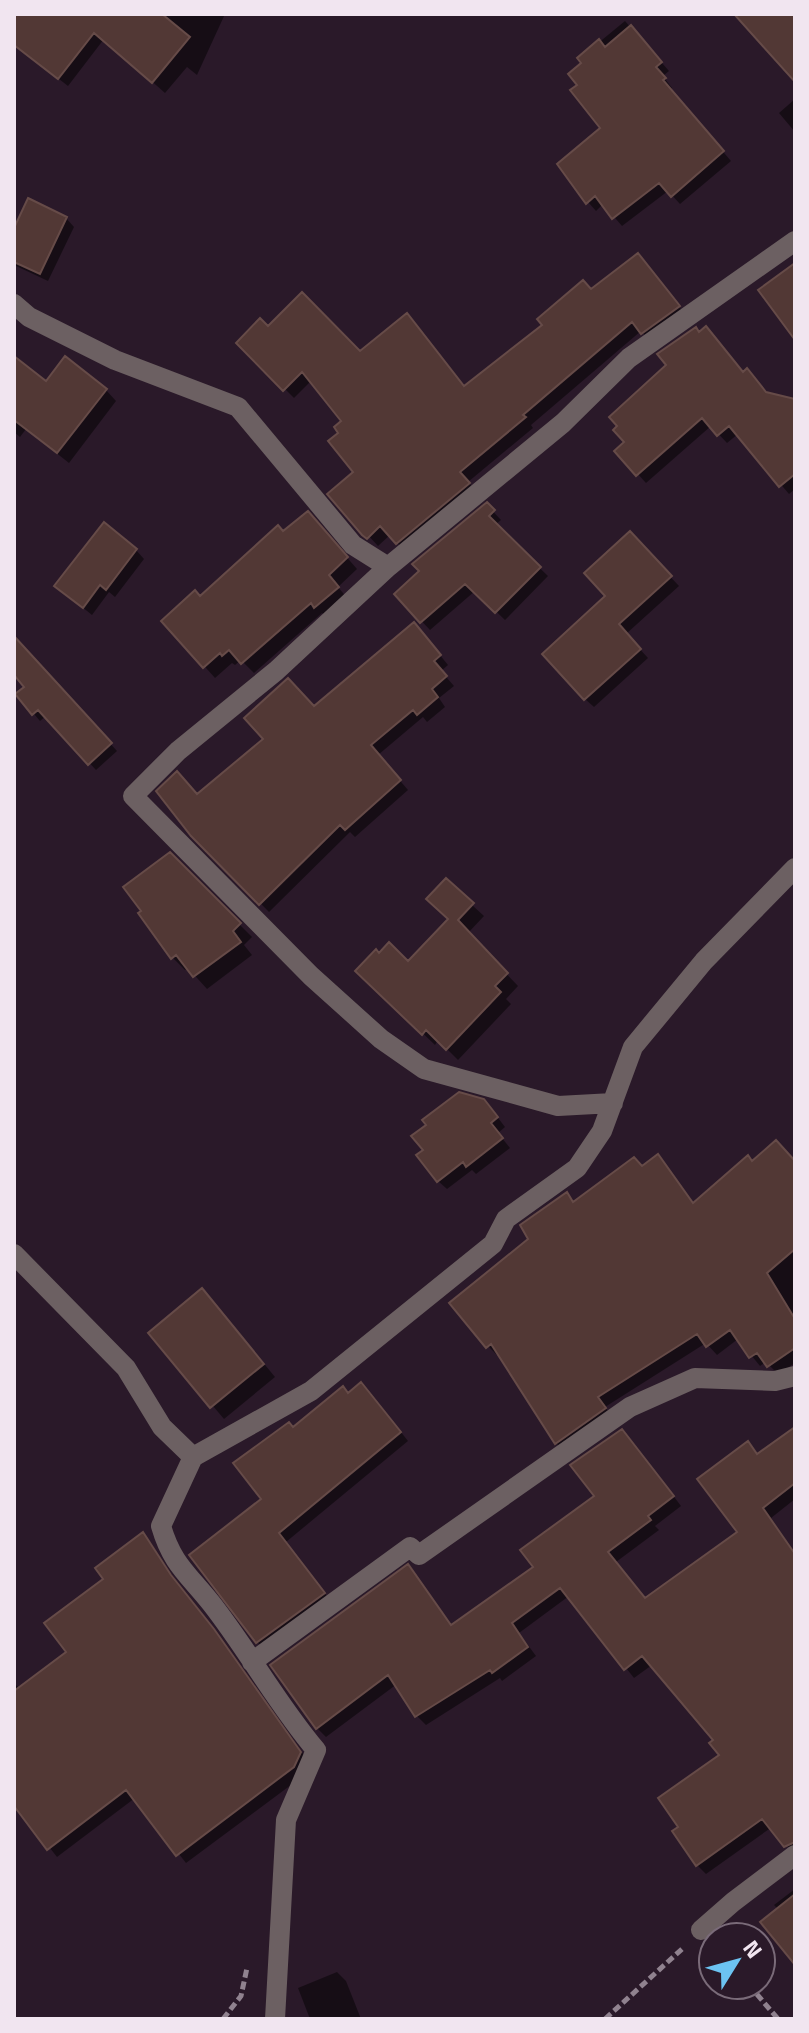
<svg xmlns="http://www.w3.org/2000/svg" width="809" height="2033" font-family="'Titillium Web',sans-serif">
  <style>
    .shadow { fill: #0007 }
    .building { fill: #523835; stroke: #664b48; stroke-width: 2 }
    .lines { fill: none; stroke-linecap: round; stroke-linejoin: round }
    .path { stroke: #90828f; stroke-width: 5; stroke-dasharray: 8 4; stroke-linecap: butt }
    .minor { stroke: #6c6062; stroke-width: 20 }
  </style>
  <rect width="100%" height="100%" fill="#2a1929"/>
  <!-- shadow -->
  <path class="shadow" d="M 14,14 L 225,14 L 197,75 L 187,67 L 165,93 L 104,39 L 68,86 L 14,44 Z
    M 625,21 L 669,71 L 663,76 L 672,88 L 670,90 L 731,161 L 680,204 L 668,191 L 622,226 L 603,204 L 596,211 L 588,202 L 603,128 L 579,85 L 584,64 L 580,58 Z
    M 795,99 L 795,132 L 779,113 Z
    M 66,218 L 74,227 L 48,281 L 14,265 L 14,234 Z
    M 647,265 L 687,317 L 652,342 L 641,331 L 531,425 L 533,428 L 468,482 L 478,493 L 406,552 L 390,535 L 378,546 L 330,494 L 356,473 L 341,433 L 344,421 L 312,380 L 294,398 L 239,343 L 268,328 L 360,354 L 465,388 L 592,291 Z
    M 14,359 L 46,384 L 106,390 L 116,401 L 69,463 L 26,429 L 20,437 L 14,432 Z
    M 744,374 L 767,394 L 795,401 L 795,489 L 789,494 L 738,434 L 727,443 L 711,426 L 646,483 L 617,451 Z
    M 487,505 L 501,520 L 495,525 L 548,576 L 505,620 L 475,591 L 430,630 L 396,594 Z
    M 318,524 L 357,569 L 338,587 L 348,599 L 327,617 L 322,613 L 254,673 L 241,660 L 235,665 L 232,663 L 215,678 L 164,621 Z
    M 630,534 L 679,586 L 626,634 L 648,658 L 594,707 L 585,699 L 608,596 Z
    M 136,550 L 144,559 L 115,597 L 109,592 L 92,615 L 56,586 Z
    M 423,634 L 448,665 L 441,671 L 454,686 L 439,698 L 445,707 L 427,722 L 423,717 L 378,755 L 408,790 L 355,837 L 350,832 L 269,912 L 193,835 L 197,796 L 314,709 Z
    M 14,638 L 117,751 L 96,770 L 46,716 L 40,721 L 18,695 L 27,687 L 14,672 Z
    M 170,855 L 252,937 L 244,945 L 252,955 L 207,989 L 188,968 L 185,970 L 173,958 L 141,914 L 144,912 Z
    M 472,905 L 484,916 L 468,933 L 518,986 L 506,999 L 511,1004 L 458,1060 L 438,1040 L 435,1045 L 358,971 L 408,964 Z
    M 492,1110 L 505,1127 L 498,1133 L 510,1148 L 476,1174 L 472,1170 L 447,1189 L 438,1181 Z
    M 753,1163 L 795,1163 L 795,1363 L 778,1374 L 766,1362 L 760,1366 L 738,1339 L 717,1355 L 706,1343 L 605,1407 L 613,1418 L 565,1452 L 556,1443 L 499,1353 L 497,1355 L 488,1346 L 531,1239 L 566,1194 L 575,1203 L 643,1168 L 666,1166 L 694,1205 Z
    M 214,1303 L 275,1377 L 224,1419 L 151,1333 Z
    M 370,1393 L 408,1441 L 286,1542 L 332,1603 L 266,1650 L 257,1642 L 264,1499 L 293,1429 L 349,1395 Z
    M 795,1429 L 795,1499 L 771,1518 L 795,1553 L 795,1855 L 772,1827 L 706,1874 L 697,1865 L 680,1827 L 722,1756 L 716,1741 L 652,1665 L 634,1678 L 569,1596 L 519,1633 L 536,1656 L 502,1681 L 500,1678 L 426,1725 L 417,1716 L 397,1684 L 326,1737 L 317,1728 L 408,1567 L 453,1626 L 535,1567 L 597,1496 L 631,1440 L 681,1506 L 655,1526 L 659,1530 L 616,1562 L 646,1600 L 740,1532 L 747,1443 L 759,1455 Z
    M 143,1535 L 151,1543 L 179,1586 L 222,1640 L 309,1762 L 303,1776 L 186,1863 L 135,1798 L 57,1857 L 14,1802 L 14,1683 L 20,1689 L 68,1653 L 106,1580 Z
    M 795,1889 L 795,1962 L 779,1910 L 774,1905 Z
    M 337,1972 L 346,1981 L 361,2019 L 310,2019 L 298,1988 Z"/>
  <!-- building -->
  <path class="building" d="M 14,14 L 162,14 L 190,37 L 152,83 L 94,33 L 58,79 L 14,45 Z
    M 734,14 L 795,14 L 795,82 Z
    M 631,25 L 662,62 L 656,67 L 666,78 L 663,80 L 724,151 L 671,197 L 659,183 L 612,219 L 595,196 L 586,204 L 557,164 L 600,128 L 570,90 L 577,85 L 568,74 L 581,63 L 577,58 L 599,39 L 605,47 Z
    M 28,198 L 67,217 L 40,274 L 14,262 L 14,228 Z
    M 638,253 L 680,306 L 641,334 L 632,322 L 523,415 L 526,417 L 460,472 L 470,483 L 396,544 L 380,526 L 367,539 L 362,535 L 327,494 L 353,472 L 328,441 L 338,433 L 334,427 L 341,421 L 302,372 L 283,391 L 236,343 L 260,318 L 268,326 L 302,292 L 360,351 L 407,313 L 464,386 L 542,325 L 537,319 L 583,280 L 591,289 Z
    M 795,263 L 795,340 L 758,290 Z
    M 706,326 L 743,372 L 747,368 L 766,392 L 795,399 L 795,474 L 779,487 L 729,426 L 717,436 L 702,418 L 636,476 L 614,451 L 624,442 L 613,430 L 617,426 L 609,417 L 666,365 L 657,354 L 696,327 L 699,332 Z
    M 14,356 L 46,381 L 65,356 L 107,389 L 57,453 L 14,420 Z
    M 487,502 L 495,510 L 489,516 L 541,567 L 495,613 L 465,584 L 420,623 L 394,594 L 419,571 L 412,564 Z
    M 308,511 L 348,557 L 329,575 L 339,587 L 314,608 L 311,603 L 241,664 L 229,650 L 222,656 L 220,653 L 203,668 L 161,621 L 195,590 L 200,596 L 278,525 L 283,531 Z
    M 104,522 L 137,549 L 106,590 L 100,585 L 83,608 L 54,586 Z
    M 630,531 L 672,576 L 619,624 L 641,649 L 584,700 L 542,654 L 605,596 L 584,573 Z
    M 414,622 L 441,655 L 434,661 L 447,676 L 432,689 L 438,697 L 417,715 L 413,710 L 371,745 L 401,780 L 345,830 L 340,825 L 259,905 L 191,836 L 156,791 L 177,771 L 197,794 L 263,739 L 244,718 L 288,678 L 314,706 Z
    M 14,636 L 112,743 L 88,765 L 38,710 L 32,715 L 15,694 L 24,687 L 14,675 Z
    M 170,852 L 241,923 L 233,931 L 241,942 L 193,977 L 176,955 L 171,959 L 138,913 L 141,911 L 123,887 Z
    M 446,878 L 474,903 L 458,920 L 508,973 L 495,986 L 501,992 L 446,1050 L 426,1030 L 422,1035 L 355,971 L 376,949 L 379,953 L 389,942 L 408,961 L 448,919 L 426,899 Z
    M 459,1092 L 484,1099 L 498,1117 L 491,1123 L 503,1138 L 466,1167 L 463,1162 L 437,1182 L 416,1155 L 423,1150 L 411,1136 L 426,1125 L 422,1120 Z
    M 776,1140 L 795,1161 L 795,1249 L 767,1273 L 795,1319 L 795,1348 L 767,1367 L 757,1353 L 749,1358 L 730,1330 L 706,1347 L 697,1334 L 598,1397 L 606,1408 L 555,1444 L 491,1344 L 486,1348 L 449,1303 L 528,1239 L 520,1225 L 567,1192 L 573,1202 L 634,1157 L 642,1166 L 658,1154 L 693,1203 L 748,1155 L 752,1161 Z
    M 202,1288 L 264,1364 L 210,1408 L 148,1333 Z
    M 361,1382 L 401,1432 L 279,1533 L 325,1593 L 256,1643 L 189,1555 L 261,1499 L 233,1463 L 289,1422 L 293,1427 L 343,1386 L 348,1393 Z
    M 795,1427 L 795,1483 L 763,1508 L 795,1554 L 795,1842 L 784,1847 L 762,1819 L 696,1866 L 672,1831 L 678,1827 L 658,1798 L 719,1755 L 709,1743 L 713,1740 L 642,1656 L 624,1670 L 560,1588 L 512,1623 L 528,1647 L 492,1673 L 490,1670 L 415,1717 L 388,1675 L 316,1729 L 270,1665 L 408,1564 L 451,1625 L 533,1567 L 520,1550 L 594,1496 L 570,1465 L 622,1429 L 674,1496 L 648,1516 L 651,1520 L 608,1552 L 645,1598 L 737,1532 L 697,1479 L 748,1441 L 757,1454 Z
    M 143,1532 L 171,1575 L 214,1629 L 301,1752 L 294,1767 L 176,1856 L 126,1790 L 47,1850 L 14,1806 L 14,1691 L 66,1652 L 44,1623 L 103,1579 L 95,1568 Z
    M 795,1894 L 795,1965 L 760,1922 Z"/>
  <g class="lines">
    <!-- path -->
    <path class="path" d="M 749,1985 L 778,2019
      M 223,2019 L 241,1996 L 247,1968
      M 605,2019 L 682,1949"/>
    <!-- minor -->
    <path class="minor" d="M 14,304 L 29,317 L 115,360 L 238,407 L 353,545 L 388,567
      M 613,1103 L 558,1106 L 424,1069 L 381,1039 L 311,976 L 133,796 L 178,751 L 276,671 L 388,567 L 563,423 L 629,358 L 795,241
      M 14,1254 L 126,1368 L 162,1427 L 193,1457 L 161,1526 C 172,1564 188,1574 211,1603 C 248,1650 277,1704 316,1750 L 286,1820 L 275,2019
      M 193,1457 L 311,1391 L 493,1244 L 506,1219 L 577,1168 L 602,1131 L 633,1047 L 704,961 L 795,868
      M 252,1662 L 410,1547 L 419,1555 L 630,1407 L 695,1378 L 775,1381 L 795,1376
      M 701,1930 L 733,1902 L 795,1855"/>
  </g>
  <!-- border -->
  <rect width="809" height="2033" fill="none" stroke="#f1e5f0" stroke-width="32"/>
  <!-- north arrow -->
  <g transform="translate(737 1961) rotate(53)"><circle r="38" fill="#2a1929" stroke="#7a6b79" stroke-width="2"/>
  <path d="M0-6L14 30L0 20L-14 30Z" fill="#6cc3f2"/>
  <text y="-12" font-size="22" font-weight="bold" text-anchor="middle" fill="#f1e5f0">N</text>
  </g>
</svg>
